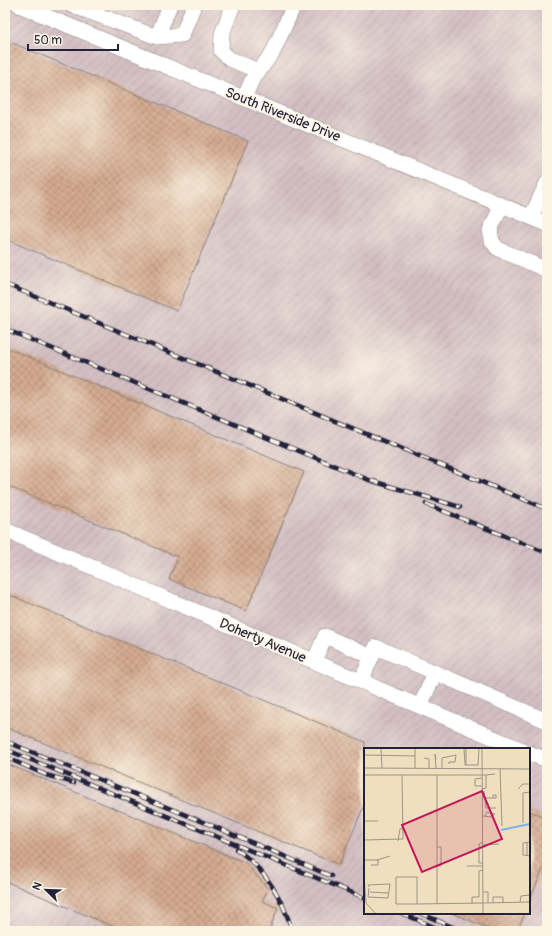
<svg xmlns="http://www.w3.org/2000/svg" width="552" height="936" font-family="Pangolin,sans-serif">
  <style>
    .industrial { fill: url(#industrial-furrows); fill-rule: evenodd }
    .building { fill: url(#building-cross-hatch) }
    .lines { fill: none; stroke-linecap: round; stroke-linejoin: round }
    .minor-casing { stroke: #88807c; stroke-width: 16 }
    .minor { stroke: #fff; stroke-width: 15 }
    .rail-casing { stroke: #22223b; stroke-width: 4.5 }
    .rail { stroke: #fcf5e5; stroke-width: 3; stroke-dasharray: 9; stroke-linecap: butt }
    .labels { text-anchor: middle; stroke-width: 4; stroke-linejoin: round; paint-order: stroke }
    .street-label { font-size: 14px; fill: #22223b; stroke: #fcf5e5 }
    .inset-river { fill: none; stroke: #7ab4eb; stroke-width: 2 }
    .inset-road { fill: none; stroke: #9d938a; stroke-width: 1 }
    .view { fill: #c2185b; fill-opacity: 0.15; stroke: #c2185b; stroke-width: 2 }
    .inset-edge { fill: none; stroke: #22223b; stroke-width: 2 }
  </style>
  <defs>
    <pattern id="industrial-furrows" width="10" height="10" patternUnits="userSpaceOnUse"><rect width="10" height="10" fill="#d2bec2"/><path d="M-1 1l2-2M0 10L10 0M9 11l2-2" fill="none" stroke="#b4a3a8"/></pattern>
    <pattern id="building-cross-hatch" width="8" height="8" patternUnits="userSpaceOnUse"><rect width="8" height="8" fill="#d5ab91"/><path d="M0 0l8 8M0 8l8-8" fill="none" stroke="#ac8b78"/></pattern>
  </defs>
  <rect width="100%" height="100%" fill="#fcf5e5"/>
  <filter id="ink" filterUnits="userSpaceOnUse"><feTurbulence type="fractalNoise" baseFrequency=".025" numOctaves="2"/><feDisplacementMap in="SourceGraphic" scale="8" xChannelSelector="R" yChannelSelector="G"/><feConvolveMatrix kernelMatrix="1 2 1 2 8 2 1 2 1" color-interpolation-filters="sRGB"/></filter>
  <filter id="wash" filterUnits="userSpaceOnUse"><feTurbulence type="fractalNoise" baseFrequency=".012" numOctaves="4" result="noise"/><feDisplacementMap in="SourceGraphic" scale="16" xChannelSelector="R" yChannelSelector="G"/><feGaussianBlur stdDeviation="0.9" result="paint"/><feColorMatrix in="noise" values="0 0 0 0 0 0 0 0 0 0 0 0 0 0 0 0 0 1.4 0 .05"/><feComposite in="paint" operator="in"/></filter>
  <g filter="url(#wash)">
    <rect width="100%" height="100%" fill="#efdfbe"/>
    <!-- industrial -->
    <path class="industrial" d="M 5,5 L 547,5 L 547,931 L 5,931 ZM 365,749 L 529,749 L 529,913 L 365,913 Z"/>
    <g id="blocks">
      <!-- building -->
      <path class="building" d="M 5,40 L 248,141 L 177,311 L 5,239 Z
        M 5,347 L 304,472 L 246,611 L 169,579 L 178,557 L 5,485 Z
        M 5,593 L 365,742 L 365,803 L 339,865 L 5,727 Z
        M 5,763 L 246,863 L 268,889 L 262,901 L 278,908 L 269,931 L 124,931 L 5,881 Z
        M 529,811 L 547,818 L 547,859 L 529,902 Z
        M 452,913 L 525,913 L 517,931 L 495,931 Z"/>
    </g>
  </g>
  <g filter="url(#ink)">
    <use href="#blocks" fill-opacity="0" stroke="#88807c" stroke-width="1"/>
    <g class="lines">
      <defs>
        <path id="minor" d="M 19,5 L 547,224
          M 71,5 L 157,37 L 182,35 L 194,5
          M 233,5 L 222,34 L 221,51 L 230,59 L 258,71
          M 157,37 L 170,5
          M 244,98 L 252,80 L 273,52 L 294,5
          M 502,205 L 490,230 L 492,241 L 497,248 L 505,252 L 547,270
          M 531,217 L 547,183
          M 5,530 L 520,749
          M 314,662 L 325,636 L 372,657
          M 361,681 L 376,647 L 547,721
          M 420,706 L 435,673
          M 529,753 L 547,760"/>
      </defs>
      <!-- minor casing -->
      <use href="#minor" class="minor-casing"/>
      <!-- minor -->
      <use href="#minor" class="minor"/>
      <defs>
        <path id="rail" d="M 5,284 L 547,509
          M 5,329 L 369,480 L 460,507
          M 426,504 L 547,553
          M 5,741 L 213,826 L 331,876
          M 5,749 L 365,898
          M 5,757 L 46,775 L 74,783
          M 236,849 C 264,868 283,898 292,931
          M 401,913 L 444,931
          M 420,913 L 462,931"/>
      </defs>
      <!-- rail casing -->
      <use href="#rail" class="rail-casing"/>
      <!-- rail -->
      <use href="#rail" class="rail"/>
    </g>
  </g>
  <g class="labels">
    <!-- street labels -->
    <g class="street-label">
      <text transform="translate(283 114) rotate(22)" y="5">South Riverside Drive</text>
      <text transform="translate(263 640) rotate(23)" y="5">Doherty Avenue</text>
    </g>
  </g>
  <!-- overview -->
  <g transform="translate(364 748)">
    <rect width="166" height="166" fill="#efdfbe"/>
    <path class="inset-river" d="M 137,82 L 166,76"/>
    <path class="inset-road" d="M 17,0 L 18,20M 23,0 L 51,0M 100,0 L 101,17 L 114,17 L 115,0M 102,0 L 102,17M 118,0 L 119,166M 51,1 L 51,20M 0,7 L 51,8M 60,10 L 65,11 L 65,20M 72,11 L 71,6 L 72,20M 0,20 L 166,21M 78,20 L 78,10 L 92,7 L 91,14 L 85,14 L 85,16M 136,21 L 138,78M 0,27 L 122,27M 118,30 L 111,31 L 111,38 L 118,38M 118,41 L 122,40 L 122,27 L 131,26M 154,41 L 159,36 L 166,36M 120,43 L 122,60 L 132,60M 119,50 L 132,50 L 132,47 L 129,47 L 129,50M 119,68 L 128,69 L 131,66 L 123,64 L 121,68M 0,73 L 14,73M 159,75 L 159,45 L 166,44M 0,92 L 39,91 L 38,27M 34,93 L 36,81 L 39,80M 119,94 L 115,96 L 115,115 L 119,115M 166,94 L 159,95 L 159,107 L 166,108M 119,97 L 135,96M 73,99 L 77,99 L 77,118 L 73,118M 163,108 L 163,94M 0,112 L 14,112 L 14,117 L 7,117M 13,112 L 26,108M 103,118 L 119,118M 0,127 L 2,155 L 12,166M 5,139 L 4,137 L 26,136 L 24,150 L 4,149 L 5,140M 6,144 L 24,145M 119,144 L 124,144 L 124,155M 156,154 L 157,148 L 166,147M 73,155 L 73,27M 108,155 L 108,149 L 115,149 L 115,123 L 119,122M 129,155 L 129,149 L 139,149 L 139,154M 53,156 L 53,129 L 32,129 L 32,156 L 53,156 L 119,155 L 166,154"/>
    <path class="view" d="M 118,43 L 138,91 L 58,124 L 38,77 Z"/>
    <rect width="166" height="166" class="inset-edge"/>
  </g>
  <!-- margin -->
  <rect width="552" height="936" fill="none" stroke="#fcf5e5" stroke-width="20"/>
  <!-- north arrow -->
  <g transform="translate(46 890) rotate(293)" stroke="#fcf5e5" stroke-width="3" paint-order="stroke">
  <path d="M0-3L7 15L0 10L-7 15Z" fill="#22223b"/>
  <text y="-6" font-size="11" font-weight="bold" text-anchor="middle" fill="#22223b">N</text>
  </g>
  <!-- scale -->
  <path d="M28 44v6h90v-6" fill="none" stroke="#22223b" stroke-width="2"/>
  <text x="34" y="44" font-size="12" fill="#22223b" stroke="#fcf5e5" stroke-width="3" paint-order="stroke">50 m</text>
</svg>
